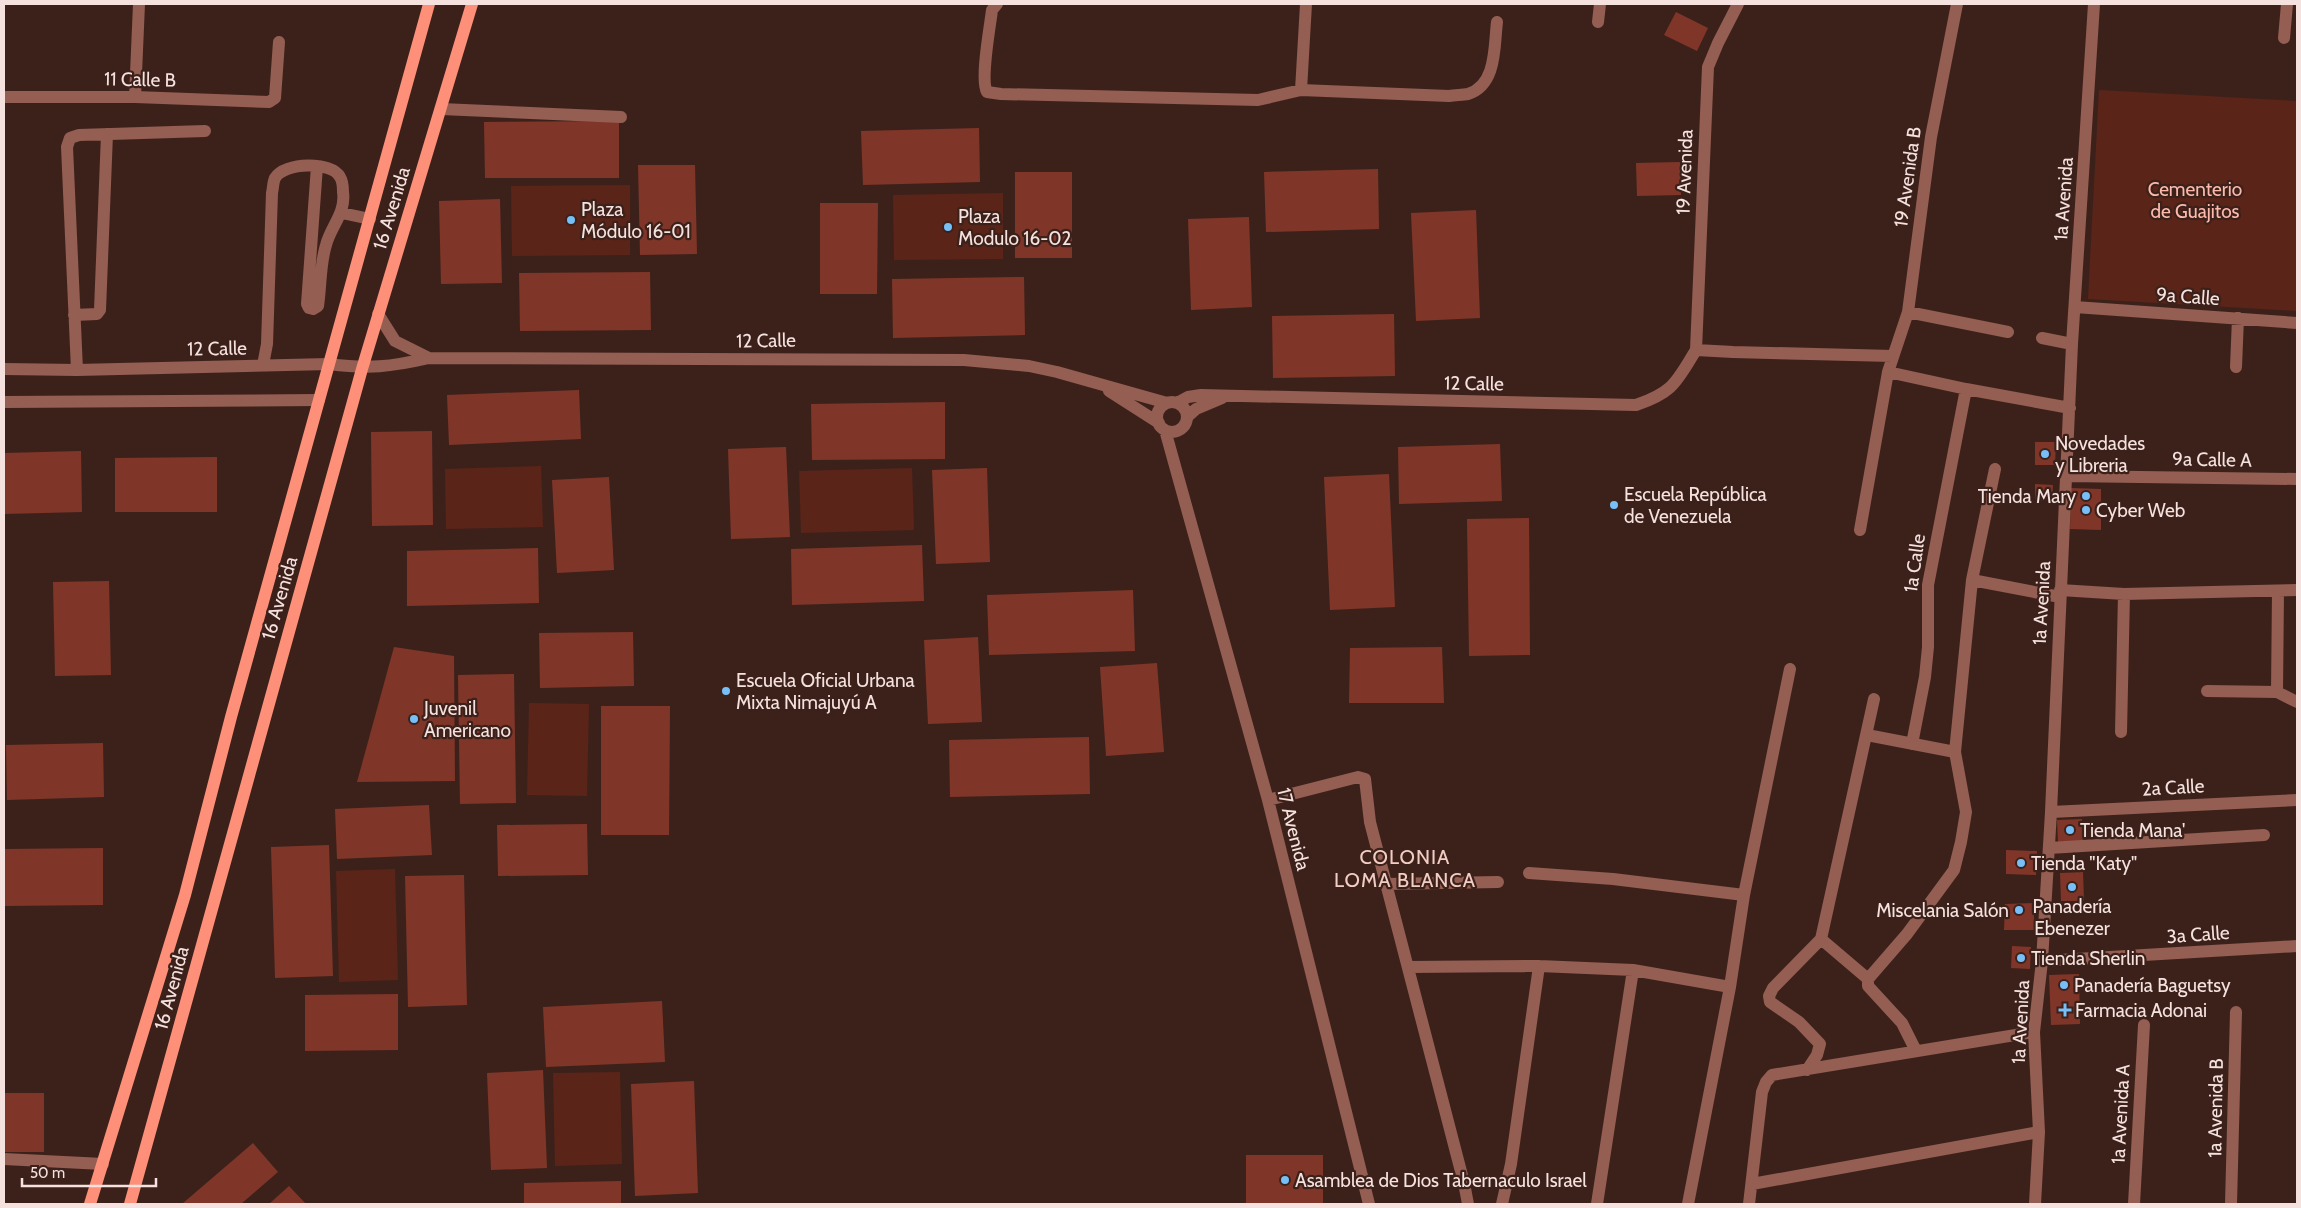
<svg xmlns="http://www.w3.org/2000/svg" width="2301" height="1208" font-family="Cabin,sans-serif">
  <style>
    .green { fill: #5b2419 }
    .building { fill: #7f3628 }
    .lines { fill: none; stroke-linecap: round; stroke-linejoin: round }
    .minor { stroke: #945e52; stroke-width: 12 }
    .major { stroke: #fe8f78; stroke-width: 12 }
    .poi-dot { fill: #77bff7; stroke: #3c211b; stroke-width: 2 }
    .labels { text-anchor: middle; stroke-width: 4.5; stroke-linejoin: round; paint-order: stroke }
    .street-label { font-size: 19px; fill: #f5e2de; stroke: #3c211b }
    .park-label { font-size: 19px; fill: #fdbaac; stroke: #3c211b }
    .poi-label { font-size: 19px; fill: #f5e2de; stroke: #3c211b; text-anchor: start }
    .neighbourhood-label { font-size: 20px; letter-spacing: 1px; fill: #f2cdc4; stroke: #3c211b }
  </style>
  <rect width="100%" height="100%" fill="#3c211b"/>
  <!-- green -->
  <path class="green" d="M 2099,90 L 2297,101 L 2297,311 L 2088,299 Z
    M 630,185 L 630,255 L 512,256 L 511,186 Z
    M 1003,193 L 1003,259 L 894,260 L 893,195 Z
    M 541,466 L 543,527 L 446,529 L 445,469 Z
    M 912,468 L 914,530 L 801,533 L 799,471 Z
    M 529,703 L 589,704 L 587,796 L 527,795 Z
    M 395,869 L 398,980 L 339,982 L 336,871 Z
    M 620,1072 L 622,1164 L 555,1166 L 553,1073 Z"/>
  <!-- building -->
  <path class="building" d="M 1676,12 L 1708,28 L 1697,51 L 1664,35 Z
    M 619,121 L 619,178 L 485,178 L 484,122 Z
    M 979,128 L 980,182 L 863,185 L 861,131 Z
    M 1680,162 L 1681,195 L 1637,196 L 1636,163 Z
    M 638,165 L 695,165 L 697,254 L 640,255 Z
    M 1378,169 L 1379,229 L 1266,232 L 1264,172 Z
    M 1015,172 L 1072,172 L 1072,258 L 1015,258 Z
    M 500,199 L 502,283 L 441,284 L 439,201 Z
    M 820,203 L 878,203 L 877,294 L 820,294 Z
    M 1476,210 L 1480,318 L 1416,321 L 1411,213 Z
    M 1249,217 L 1252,307 L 1191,310 L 1188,219 Z
    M 650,272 L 651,330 L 520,331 L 519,273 Z
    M 1024,277 L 1025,335 L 893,338 L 892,279 Z
    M 1394,314 L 1395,376 L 1273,378 L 1272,316 Z
    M 579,390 L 581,439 L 449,445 L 447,395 Z
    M 945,402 L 945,459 L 812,460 L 811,404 Z
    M 432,431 L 433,525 L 372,526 L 371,432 Z
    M 2035,442 L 2056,442 L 2055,465 L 2035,465 Z
    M 1500,444 L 1502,501 L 1399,504 L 1398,447 Z
    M 786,447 L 790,537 L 731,539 L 728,449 Z
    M 81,451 L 82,512 L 4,514 L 4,453 Z
    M 217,457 L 217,512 L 115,512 L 115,458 Z
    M 987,468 L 990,562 L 936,564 L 932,470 Z
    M 1389,474 L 1395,607 L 1330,610 L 1324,477 Z
    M 609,477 L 614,570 L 557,573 L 552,480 Z
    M 2035,484 L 2053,485 L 2052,501 L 2035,501 Z
    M 2071,488 L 2101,489 L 2101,530 L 2070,529 Z
    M 1529,518 L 1530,655 L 1469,656 L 1467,519 Z
    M 922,545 L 924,601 L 792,605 L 791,549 Z
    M 538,548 L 539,603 L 407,606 L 407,551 Z
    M 109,581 L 111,675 L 55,676 L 53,582 Z
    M 1133,590 L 1135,651 L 989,655 L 987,595 Z
    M 633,632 L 634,686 L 540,688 L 539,633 Z
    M 978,637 L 982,722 L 928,724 L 924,640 Z
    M 394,647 L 454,656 L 455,781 L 357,782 Z
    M 1442,647 L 1444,703 L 1349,703 L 1350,648 Z
    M 1157,663 L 1164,752 L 1106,756 L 1100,667 Z
    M 514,674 L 516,803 L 460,804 L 458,675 Z
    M 601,706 L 670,706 L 669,835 L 601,835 Z
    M 1089,737 L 1090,794 L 950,797 L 949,740 Z
    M 103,743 L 104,797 L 7,800 L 6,745 Z
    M 429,805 L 432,855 L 337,859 L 335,809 Z
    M 2082,819 L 2083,841 L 2058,842 L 2057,820 Z
    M 587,824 L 588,875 L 498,876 L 497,825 Z
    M 329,845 L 333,976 L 275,978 L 271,847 Z
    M 103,848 L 103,905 L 4,906 L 4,849 Z
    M 2006,850 L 2037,851 L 2036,875 L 2006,874 Z
    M 2083,872 L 2084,901 L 2061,901 L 2060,873 Z
    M 464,875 L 467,1005 L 408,1007 L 405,876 Z
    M 2034,903 L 2034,930 L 2004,930 L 2005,904 Z
    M 2012,946 L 2031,947 L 2030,969 L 2011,968 Z
    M 2079,974 L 2080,1024 L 2051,1025 L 2049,975 Z
    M 398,994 L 398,1050 L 305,1051 L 305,995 Z
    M 662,1001 L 665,1062 L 546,1067 L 543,1007 Z
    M 543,1070 L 547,1168 L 491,1170 L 487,1073 Z
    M 694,1081 L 698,1193 L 635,1196 L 631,1084 Z
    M 4,1093 L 44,1093 L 44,1152 L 4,1152 Z
    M 253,1143 L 278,1172 L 241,1204 L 182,1204 Z
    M 1246,1155 L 1323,1155 L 1323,1204 L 1246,1204 Z
    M 621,1181 L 621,1204 L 524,1204 L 524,1183 Z
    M 289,1186 L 306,1204 L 269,1204 Z"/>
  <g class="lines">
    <!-- minor -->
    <path class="minor" d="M 997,4 L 992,10 C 990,27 980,80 987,92 L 1001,94 L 1258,100 L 1301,90 L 1449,96 C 1455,95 1462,95 1468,94 C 1497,85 1494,46 1497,22
      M 1598,22 L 1600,4
      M 2284,38 L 2287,4
      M 1301,90 L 1306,4
      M 4,97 L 135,97 L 269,102 L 275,98 L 279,42
      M 135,97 L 139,4
      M 441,109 L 621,117
      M 342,213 L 370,219
      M 2075,307 L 2297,323
      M 1908,312 L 2008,332
      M 378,314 L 395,341 L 429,358
      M 74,315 L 97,314 L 100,310 L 107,134
      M 2042,338 L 2072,344
      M 1696,350 L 1708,67 L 1718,43 L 1738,4
      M 1696,350 L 1733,352 L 1893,356
      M 263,365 L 267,344 L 272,193 C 273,189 273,182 275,178 C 284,162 332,161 340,177 C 342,180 343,187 343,192 C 346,213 331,226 326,245 C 320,264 321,286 318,306 L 313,309 L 309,308 L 307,304 L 317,166
      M 2236,367 L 2238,318
      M 4,369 L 77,370 L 329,364 C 369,369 390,367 429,358 L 964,360 L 1029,366 L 1057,372 L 1167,403
      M 77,370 L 67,147 L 70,138 L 79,135 L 205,131
      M 1888,372 L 1966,389 L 2070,408
      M 1109,391 L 1159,423
      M 4,402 L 319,400
      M1157 417a15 15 0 1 1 30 0a15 15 0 1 1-30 0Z
      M 1177,403 L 1188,397 L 1201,395 L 1636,405 C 1674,392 1676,382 1696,350
      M 1187,417 L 1196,409 L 1222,398
      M 1165,430 L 1268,800 L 1369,1204
      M 1995,469 L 1972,580 L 2060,597
      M 2066,476 L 2297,479
      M 1860,530 L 1888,372 L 1908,312 L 1931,137 L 1957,4
      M 2060,590 L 2124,594 L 2297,590
      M 2207,691 L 2277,692 L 2297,702
      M 2277,692 L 2278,591
      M 2121,732 L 2124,594
      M 1867,735 L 1955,752
      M 1912,744 L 1925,677 L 1928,647 L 1928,585 L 1966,389
      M 1268,800 L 1358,777 L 1365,779 L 1370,822 L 1464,1183 L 1468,1204
      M 2051,812 L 2297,800
      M 2049,848 L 2264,835
      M 1529,873 L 1613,879 L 1744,895
      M 1386,884 L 1498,882
      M 2042,961 L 2297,946
      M 1409,967 L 1539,966 L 1633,970 L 1730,987
      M 1868,979 L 1821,939 L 1874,699
      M 1916,1051 L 1902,1023 L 1868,986 L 1868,979 L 1907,934 L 1954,870 L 1961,842 L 1966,812 L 1955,752 L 1972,580
      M 1807,1070 L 1817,1055 L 1820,1044 L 1799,1022 L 1770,1002 L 1769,996 L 1773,988 L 1821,939
      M 4,1159 L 103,1164
      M 1752,1184 L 2039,1132
      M 1502,1204 L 1511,1164 L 1539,966
      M 1597,1204 L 1633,970
      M 1688,1204 L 1730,987 L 1744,895 L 1790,669
      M 1749,1204 L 1762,1092 L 1766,1082 L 1772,1075 L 2034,1032
      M 2035,1204 L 2039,1132 L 2034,1032 L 2042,961 L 2051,812 L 2072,344 L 2094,4
      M 2134,1204 L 2144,1025
      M 2231,1204 L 2236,1012"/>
    <!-- major -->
    <path class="major" d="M 90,1204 L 185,895 L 231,717 L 429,4
      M 130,1204 L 362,369 L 472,4"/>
  </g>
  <!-- markers -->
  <g class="poi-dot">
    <circle cx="571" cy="220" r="5"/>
    <circle cx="948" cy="227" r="5"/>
    <circle cx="2045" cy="454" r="5"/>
    <circle cx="2086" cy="496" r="5"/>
    <circle cx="1614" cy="505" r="5"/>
    <circle cx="2086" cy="510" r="5"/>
    <circle cx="726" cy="691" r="5"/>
    <circle cx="414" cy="719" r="5"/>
    <circle cx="2070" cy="830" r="5"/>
    <circle cx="2021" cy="863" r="5"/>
    <circle cx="2072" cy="887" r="5"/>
    <circle cx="2019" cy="910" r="5"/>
    <circle cx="2021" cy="958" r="5"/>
    <circle cx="2064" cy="985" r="5"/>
    <path d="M2062.5 1002.5h5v5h5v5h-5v5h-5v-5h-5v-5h5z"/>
    <circle cx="1285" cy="1180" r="5"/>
  </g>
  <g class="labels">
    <!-- street labels -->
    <g class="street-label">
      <text transform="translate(140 79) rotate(1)" y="7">11 Calle B</text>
      <text transform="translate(1684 172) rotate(-88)" y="7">19 Avenida</text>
      <text transform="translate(1907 177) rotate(-82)" y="7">19 Avenida B</text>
      <text transform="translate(2063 199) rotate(-86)" y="7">1a Avenida</text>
      <text transform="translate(391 208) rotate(-73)" y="7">16 Avenida</text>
      <text transform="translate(2188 296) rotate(4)" y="7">9a Calle</text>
      <text transform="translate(766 340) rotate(-1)" y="7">12 Calle</text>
      <text transform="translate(217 348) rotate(-1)" y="7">12 Calle</text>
      <text transform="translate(1474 383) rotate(1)" y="7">12 Calle</text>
      <text transform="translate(2212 459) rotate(1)" y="7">9a Calle A</text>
      <text transform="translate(1914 563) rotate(-82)" y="7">1a Calle</text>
      <text transform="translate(279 598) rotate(-74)" y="7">16 Avenida</text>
      <text transform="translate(2041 603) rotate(-87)" y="7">1a Avenida</text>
      <text transform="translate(2173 787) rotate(-3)" y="7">2a Calle</text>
      <text transform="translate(1294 829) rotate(76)" y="7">17 Avenida</text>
      <text transform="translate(2198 934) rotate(-4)" y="7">3a Calle</text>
      <text transform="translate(171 988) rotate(-75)" y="7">16 Avenida</text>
      <text transform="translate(2020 1022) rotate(-87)" y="7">1a Avenida</text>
      <text transform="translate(2215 1108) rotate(-89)" y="7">1a Avenida B</text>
      <text transform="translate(2120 1114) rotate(-87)" y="7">1a Avenida A</text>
    </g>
    <!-- park labels -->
    <g class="park-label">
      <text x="2195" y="196">Cementerio<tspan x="2195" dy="22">de Guajitos</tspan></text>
    </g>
    <!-- poi labels -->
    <g class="poi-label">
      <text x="581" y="216">Plaza<tspan x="581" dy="22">Módulo 16-01</tspan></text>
      <text x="958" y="223">Plaza<tspan x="958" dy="22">Modulo 16-02</tspan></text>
      <text x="2055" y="450">Novedades<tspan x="2055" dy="22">y Libreria</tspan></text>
      <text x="1624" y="501">Escuela República<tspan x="1624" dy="22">de Venezuela</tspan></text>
      <text x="2076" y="503" text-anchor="end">Tienda Mary</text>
      <text x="2096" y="517">Cyber Web</text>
      <text x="736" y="687">Escuela Oficial Urbana<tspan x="736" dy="22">Mixta Nimajuyú A</tspan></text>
      <text x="424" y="715">Juvenil<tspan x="424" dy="22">Americano</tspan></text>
      <text x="2080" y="837">Tienda Mana'</text>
      <text x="2031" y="870">Tienda "Katy"</text>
      <text x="2072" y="913" text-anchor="middle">Panadería<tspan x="2072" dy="22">Ebenezer</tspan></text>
      <text x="2009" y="917" text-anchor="end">Miscelania Salón</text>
      <text x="2031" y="965">Tienda Sherlin</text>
      <text x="2074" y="992">Panadería Baguetsy</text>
      <text x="2075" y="1017">Farmacia Adonai</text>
      <text x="1295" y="1187">Asamblea de Dios Tabernaculo Israel</text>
    </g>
    <!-- neighbourhood labels -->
    <g class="neighbourhood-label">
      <text x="1405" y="864">COLONIA<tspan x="1405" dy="23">LOMA BLANCA</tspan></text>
    </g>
  </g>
  <!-- border -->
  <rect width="2301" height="1208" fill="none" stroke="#f5e2de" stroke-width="10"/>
  <!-- scale -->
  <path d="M22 1178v8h134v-8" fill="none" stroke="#f5e2de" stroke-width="2.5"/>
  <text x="30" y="1178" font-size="15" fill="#f5e2de" stroke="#3c211b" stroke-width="4" paint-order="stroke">50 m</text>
</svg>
